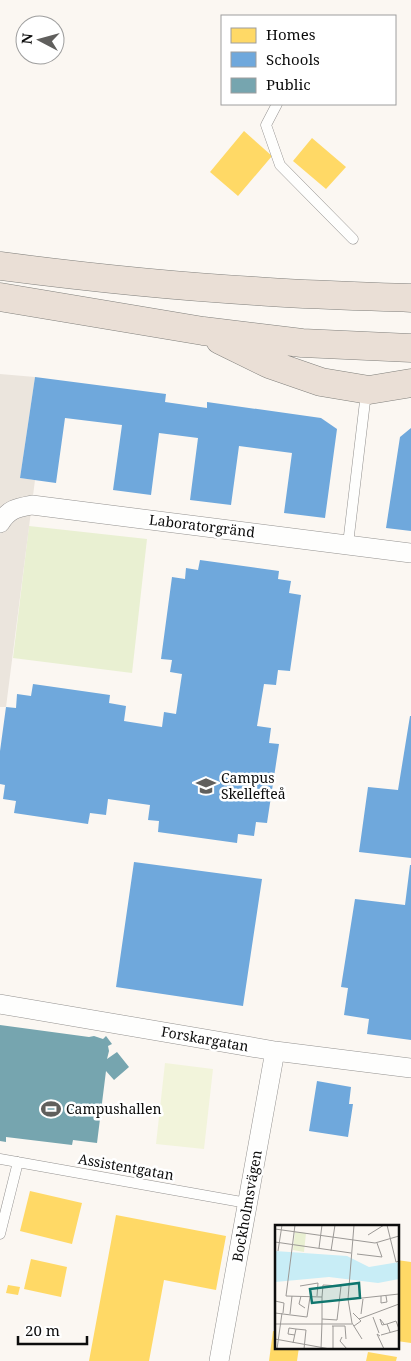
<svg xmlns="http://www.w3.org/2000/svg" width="411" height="1361" font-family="'Noto Serif',serif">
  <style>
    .green { fill: #e9f0d2 }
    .pitch { fill: #f2f4db }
    .plaza { fill: #ebe5dd }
    .homes { fill: #ffd966 }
    .schools { fill: #6fa8dc }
    .public { fill: #76a5af }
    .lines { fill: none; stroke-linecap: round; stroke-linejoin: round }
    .service-casing { stroke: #949290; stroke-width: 11 }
    .minor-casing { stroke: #949290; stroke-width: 20 }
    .trunk-casing { stroke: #81807d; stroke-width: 29 }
    .service { stroke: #fefefd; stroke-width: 10 }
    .minor { stroke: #fefefd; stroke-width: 19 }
    .trunk { stroke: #eadfd6; stroke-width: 28 }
    .labels { text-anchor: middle; stroke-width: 5; stroke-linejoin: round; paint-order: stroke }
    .street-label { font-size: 14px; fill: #0d0d0d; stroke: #fff }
    .poi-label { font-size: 14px; fill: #0d0d0d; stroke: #fff; text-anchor: start }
    .inset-road { fill: none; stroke: #9c9996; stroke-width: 1 }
    .view { fill: #0f766e; fill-opacity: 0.15; stroke: #0f766e; stroke-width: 2.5 }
    .inset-edge { fill: none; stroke: #0d0d0d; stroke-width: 2.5 }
  </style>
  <rect width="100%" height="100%" fill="#fbf7f2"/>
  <!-- green -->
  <path class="green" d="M 29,526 L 147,539 L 132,673 L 13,658 Z"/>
  <!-- pitch -->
  <path class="pitch" d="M 165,1063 L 213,1069 L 204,1149 L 156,1144 Z"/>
  <!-- plaza -->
  <path class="plaza" d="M 0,374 L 35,377 L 20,478 L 35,480 L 6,707 L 0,707 Z"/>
  <!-- homes -->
  <path class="homes" d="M 244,131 L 272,156 L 238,196 L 210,172 Z
    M 312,138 L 346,167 L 326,189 L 293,161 Z
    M 30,1191 L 82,1203 L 72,1244 L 20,1231 Z
    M 116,1215 L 226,1236 L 216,1290 L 164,1280 L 149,1361 L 89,1361 Z
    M 31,1259 L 67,1267 L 61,1297 L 24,1289 Z
    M 397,1260 L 411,1262 L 411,1343 L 397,1341 Z
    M 8,1285 L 20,1287 L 18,1295 L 6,1293 Z
    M 273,1331 L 276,1331 L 276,1347 L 299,1347 L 297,1361 L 269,1361 Z
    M 368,1352 L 397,1357 L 396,1361 L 366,1361 Z"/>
  <!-- schools -->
  <path class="schools" d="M 35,377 L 166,394 L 165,402 L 207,408 L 207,402 L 321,418 L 337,429 L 325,518 L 284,513 L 292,453 L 239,446 L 231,505 L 190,500 L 198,438 L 159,433 L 151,495 L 113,490 L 122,425 L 65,418 L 56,483 L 20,478 Z
    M 411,428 L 411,531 L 386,528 L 400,437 Z
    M 200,560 L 279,571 L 278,579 L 291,581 L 289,593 L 301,595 L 290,671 L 278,670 L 276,685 L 264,684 L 257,726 L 271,728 L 269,743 L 279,744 L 267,823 L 256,822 L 254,836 L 238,834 L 237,843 L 158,832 L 159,821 L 148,820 L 150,805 L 108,799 L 106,815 L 90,813 L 88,824 L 14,813 L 16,801 L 3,799 L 5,785 L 0,784 L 0,751 L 6,707 L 16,708 L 17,694 L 31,696 L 33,684 L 110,695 L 109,703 L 126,706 L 124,721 L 162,727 L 164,712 L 176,714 L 182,674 L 170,672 L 172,660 L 161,659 L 172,577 L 185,579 L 186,568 L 198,570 Z
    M 410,716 L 411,716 L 411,858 L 359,852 L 368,787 L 398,790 Z
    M 134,862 L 262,879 L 243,1006 L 116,987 Z
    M 410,865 L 411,865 L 411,1040 L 367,1034 L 369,1019 L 344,1015 L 348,988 L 341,987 L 355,899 L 405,905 Z
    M 317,1081 L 351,1087 L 349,1104 L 353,1104 L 348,1137 L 309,1131 Z"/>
  <!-- public -->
  <path class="public" d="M 0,1025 L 89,1037 L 94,1036 L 103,1039 L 106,1036 L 112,1044 L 108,1046 L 109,1051 L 107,1059 L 117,1052 L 129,1067 L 114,1080 L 106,1071 L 97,1143 L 73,1140 L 72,1145 L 6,1137 L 6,1142 L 0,1141 Z"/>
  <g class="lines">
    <defs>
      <path id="service" d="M 277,104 L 266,125 L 280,165 L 353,239
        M 348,544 L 366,393 L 368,390
        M 0,1159 L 247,1203
        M 0,1234 L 18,1162"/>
      <path id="minor" d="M 0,523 C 9,509 16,508 32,505 L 411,553
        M 0,1004 L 275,1051 L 411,1068
        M 219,1361 L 275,1051"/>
      <path id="trunk" d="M 0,266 C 85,277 169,286 255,291 C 307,295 359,296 411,298
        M 0,297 L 203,331 L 302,343 L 411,348
        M 220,340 L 269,364 L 321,382 L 369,390 L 411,383"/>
    </defs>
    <!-- service casing -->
    <use href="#service" class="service-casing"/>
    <!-- minor casing -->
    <use href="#minor" class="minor-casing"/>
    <!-- trunk casing -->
    <use href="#trunk" class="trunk-casing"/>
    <!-- service -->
    <use href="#service" class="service"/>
    <!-- minor -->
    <use href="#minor" class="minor"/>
    <!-- trunk -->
    <use href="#trunk" class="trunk"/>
  </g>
  <!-- icons -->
  <defs>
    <symbol id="university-bare" viewBox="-9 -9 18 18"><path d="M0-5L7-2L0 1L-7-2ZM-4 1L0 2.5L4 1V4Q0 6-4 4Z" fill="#605f5d" stroke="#fff" stroke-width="2.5" paint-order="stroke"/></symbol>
    <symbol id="stadium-bare" viewBox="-9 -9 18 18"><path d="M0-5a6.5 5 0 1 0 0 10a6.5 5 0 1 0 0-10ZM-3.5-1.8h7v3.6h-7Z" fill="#605f5d" stroke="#fff" stroke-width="2.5" paint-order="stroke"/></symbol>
  </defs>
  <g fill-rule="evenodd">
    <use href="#university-bare" x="192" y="772" width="28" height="28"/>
    <use href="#stadium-bare" x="37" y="1095" width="28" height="28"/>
  </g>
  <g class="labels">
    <!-- street labels -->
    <g class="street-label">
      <text transform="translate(202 526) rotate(7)" y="5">Laboratorgränd</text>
      <text transform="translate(205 1039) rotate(10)" y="5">Forskargatan</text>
      <text transform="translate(126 1167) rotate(10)" y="5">Assistentgatan</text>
      <text transform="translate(247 1206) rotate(-80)" y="5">Bockholmsvägen</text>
    </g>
    <!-- poi labels -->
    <g class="poi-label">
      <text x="221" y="783">Campus<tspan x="221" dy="16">Skellefteå</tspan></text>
      <text x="66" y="1114">Campushallen</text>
    </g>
  </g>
  <!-- overview -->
  <g transform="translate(275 1225)">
    <rect width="124" height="124" fill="#fbf7f2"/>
    <path d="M 20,7 L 31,8 L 29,27 L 18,25 Z" fill="#e9f0d2"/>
    <path d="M 0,26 L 72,31 L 94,42 L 124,37 L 124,54 L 103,58 L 54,52 L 0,57 Z" fill="#c8edf6"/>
    <path class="inset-road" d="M 20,0 L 11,71 L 47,72M 79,0 L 73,74 L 77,98 L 87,114M 112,0 L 121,37 L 124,36M 0,4 L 100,18 L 124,11M 93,10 L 109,0M 0,17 L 76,28M 44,23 L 47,0M 3,26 L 7,0M 56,26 L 60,0M 82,29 L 107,32 L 102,18M 25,61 L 43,58 L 42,71M 26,71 L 24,79 L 30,83M 106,71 L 106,78 L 112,77 L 111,71M 78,74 L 124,69M 0,76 L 9,78 L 8,88M 0,88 L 32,92 L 35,72M 78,88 L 86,96 L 79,101M 15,89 L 17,71M 86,89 L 88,74M 98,92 L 104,108M 84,94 L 124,79M 0,99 L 77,99M 109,99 L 105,94 L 107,100 L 112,99M 57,101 L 70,101 L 71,114M 58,101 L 58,124M 115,107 L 112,99 L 121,96 L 124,104M 20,110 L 13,109 L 14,103 L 21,104M 106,110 L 124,105M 105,111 L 102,109 L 109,124M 67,112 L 65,116 L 72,124M 0,114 L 55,124M 18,118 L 21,104 L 31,105 L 29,124M 2,124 L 7,88M 46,124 L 47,97 L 47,72 L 48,60 L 66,61 L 62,95 L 47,94"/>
    <path class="view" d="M 84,58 L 85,73 L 37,78 L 35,64 Z"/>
    <rect width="124" height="124" class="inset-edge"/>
  </g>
  <!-- legend -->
  <rect x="221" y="15" width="175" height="90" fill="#ffffff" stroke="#9e9e9e"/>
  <rect x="231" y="28" width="25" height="15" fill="#ffd966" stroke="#9e9e9e"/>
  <text x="266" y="40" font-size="15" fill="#0d0d0d">Homes</text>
  <rect x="231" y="52" width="25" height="15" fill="#6fa8dc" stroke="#9e9e9e"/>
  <text x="266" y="65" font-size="15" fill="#0d0d0d">Schools</text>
  <rect x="231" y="78" width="25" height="15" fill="#76a5af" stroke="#9e9e9e"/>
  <text x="266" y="90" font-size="15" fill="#0d0d0d">Public</text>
  <!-- north arrow -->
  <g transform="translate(40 40) rotate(276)"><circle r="24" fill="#ffffff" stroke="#9e9e9e"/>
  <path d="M0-4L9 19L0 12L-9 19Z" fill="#605f5d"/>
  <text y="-8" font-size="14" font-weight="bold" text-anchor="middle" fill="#0d0d0d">N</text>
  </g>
  <!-- scale -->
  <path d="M18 1336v8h69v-8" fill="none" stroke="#0d0d0d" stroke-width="2.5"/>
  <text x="25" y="1336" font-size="15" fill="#0d0d0d" stroke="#ffffff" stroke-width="4" paint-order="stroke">20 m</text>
</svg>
